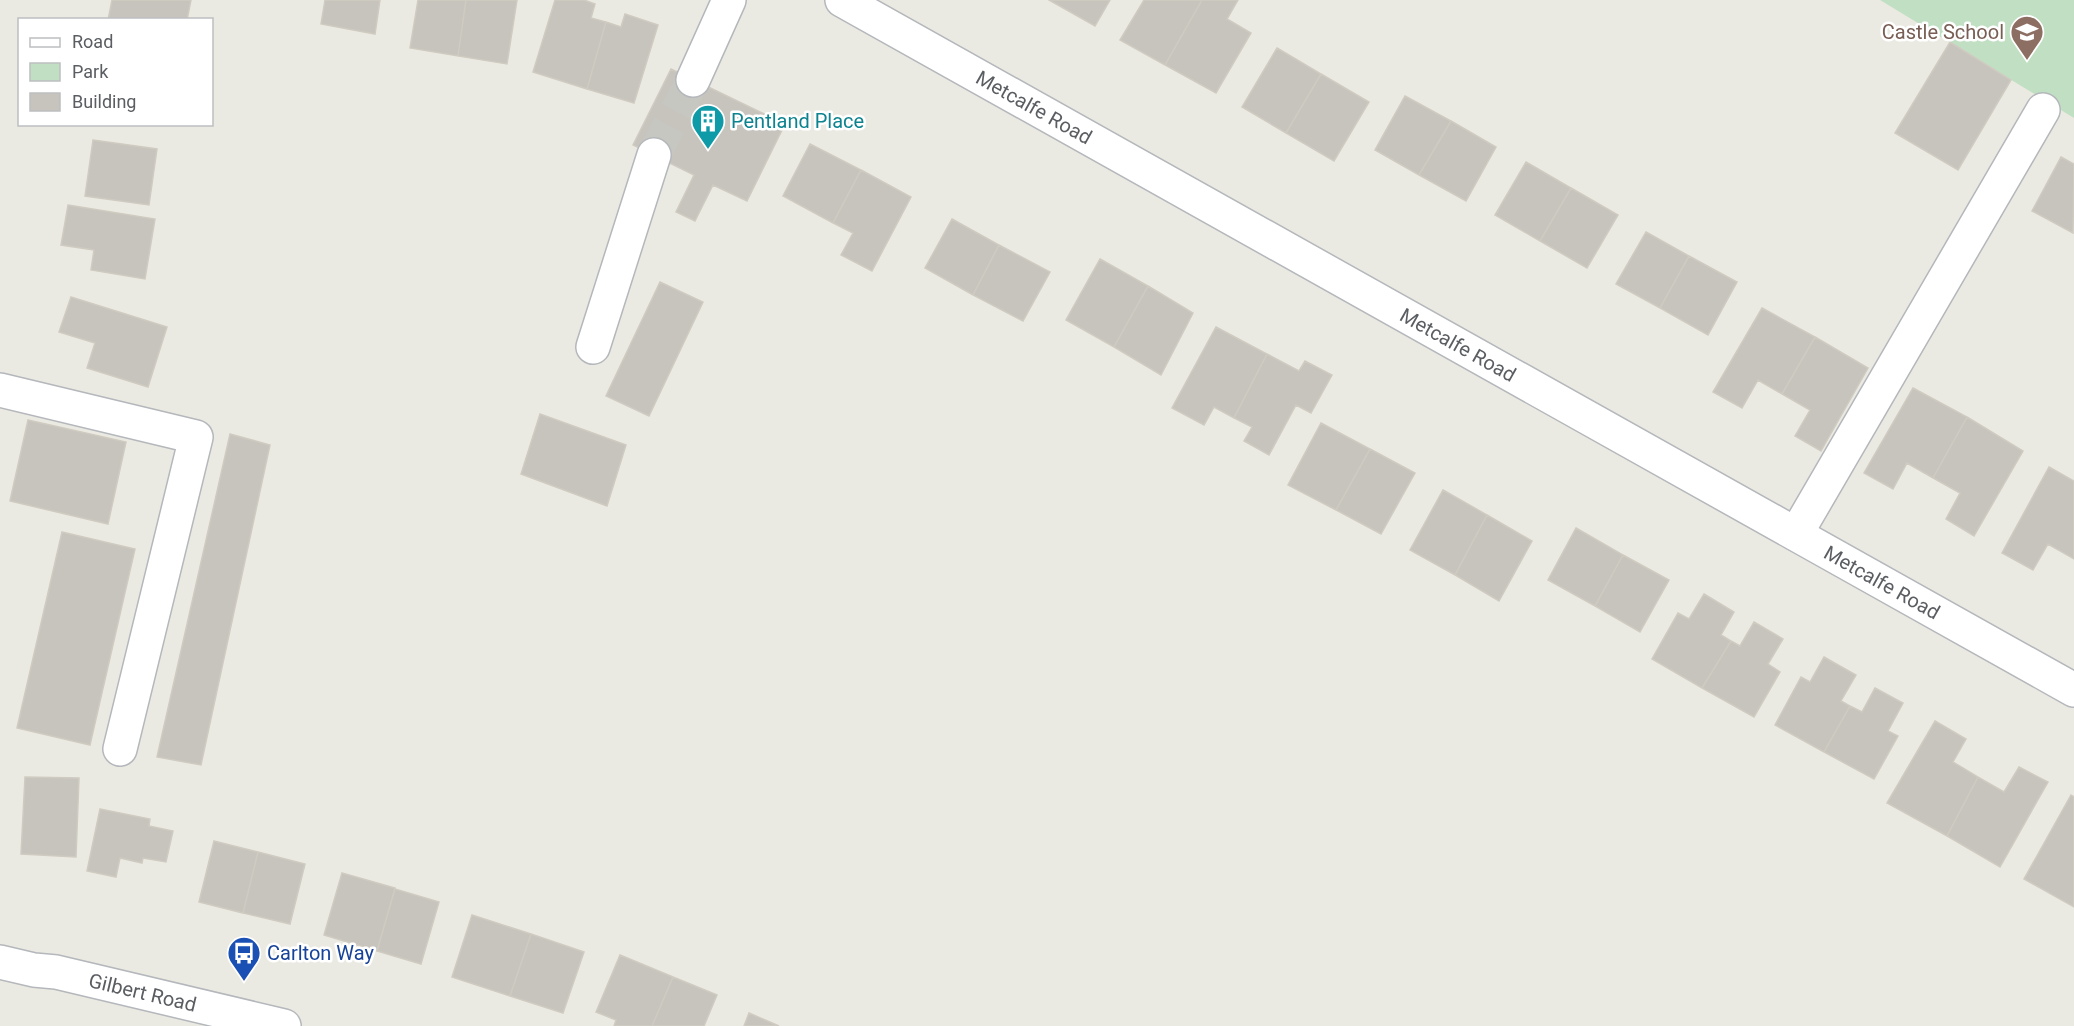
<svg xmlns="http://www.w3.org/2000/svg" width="2074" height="1026" font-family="Roboto,sans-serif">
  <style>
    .green { fill: #c1e0c3 }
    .building { fill: #c7c4be; stroke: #cfcbc1; stroke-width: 1.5 }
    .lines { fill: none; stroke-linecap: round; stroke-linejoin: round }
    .minor-tunnel { stroke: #c7c7c2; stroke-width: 33; stroke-dasharray: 33 16; stroke-linecap: butt }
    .minor-casing { stroke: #b4b7bb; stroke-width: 36 }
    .minor { stroke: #fff; stroke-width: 33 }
    .labels { text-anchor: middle; stroke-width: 5; stroke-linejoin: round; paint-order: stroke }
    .education-label { font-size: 20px; fill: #785e54; stroke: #fff; text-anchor: end }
    .street-label { font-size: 20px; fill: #5a5d61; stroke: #fff }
    .culture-label { font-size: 20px; fill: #0d838f; stroke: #fff; text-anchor: start }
    .transit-label { font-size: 20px; fill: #164399; stroke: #fff; text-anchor: start }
  </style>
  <rect width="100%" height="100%" fill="#ebeae2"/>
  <!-- green -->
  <path class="green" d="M 1880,0 L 2074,0 L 2074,118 Z"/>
  <!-- building -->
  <path class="building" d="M 112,0 L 191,0 L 187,20 L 108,20 Z
    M 325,0 L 380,0 L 375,34 L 321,24 Z
    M 418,0 L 466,0 L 458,56 L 410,48 Z
    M 466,0 L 517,0 L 507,64 L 458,56 Z
    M 555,0 L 584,0 L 595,4 L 591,18 L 606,22 L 587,89 L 533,72 Z
    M 1049,0 L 1110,0 L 1095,26 Z
    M 1144,0 L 1202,0 L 1165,65 L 1120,40 Z
    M 1202,0 L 1238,0 L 1227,19 L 1251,33 L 1216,93 L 1165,65 Z
    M 625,14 L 658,25 L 634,103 L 587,89 L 606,22 L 621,27 Z
    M 1950,42 L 2011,80 L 1958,170 L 1895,133 Z
    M 1277,48 L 1321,74 L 1286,133 L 1242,107 Z
    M 671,69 L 785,124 L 747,201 L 713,185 L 695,221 L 676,212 L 694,175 L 633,145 Z
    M 1321,74 L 1369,102 L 1334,161 L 1286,133 Z
    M 1405,96 L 1451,121 L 1419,175 L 1375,150 Z
    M 1451,121 L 1496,147 L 1466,201 L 1419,175 Z
    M 93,140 L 157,149 L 149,205 L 85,196 Z
    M 810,144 L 861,170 L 833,223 L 783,196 Z
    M 2061,157 L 2074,164 L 2073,233 L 2032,211 Z
    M 1526,162 L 1571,188 L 1540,241 L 1495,215 Z
    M 861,170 L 911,197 L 872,271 L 841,255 L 853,233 L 833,223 Z
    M 1571,188 L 1618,215 L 1587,268 L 1540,241 Z
    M 68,205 L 155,219 L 145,279 L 91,270 L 94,250 L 61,245 Z
    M 952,219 L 999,245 L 973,295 L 925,268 Z
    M 1646,232 L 1689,256 L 1660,308 L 1616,284 Z
    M 999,245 L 1050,272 L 1023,321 L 973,295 Z
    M 1689,256 L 1737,282 L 1708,335 L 1660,308 Z
    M 1100,259 L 1148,286 L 1114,347 L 1066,320 Z
    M 660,282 L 703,302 L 649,416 L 606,396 Z
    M 1148,286 L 1193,313 L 1161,375 L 1114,347 Z
    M 71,297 L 167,327 L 148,387 L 87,368 L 95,343 L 59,332 Z
    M 1762,308 L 1815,337 L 1782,394 L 1758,380 L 1742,408 L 1713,392 Z
    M 1216,327 L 1267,354 L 1234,418 L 1214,407 L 1204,425 L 1172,408 Z
    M 1815,337 L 1868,368 L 1821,451 L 1795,436 L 1810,410 L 1782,394 Z
    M 1267,354 L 1299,371 L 1305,361 L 1332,375 L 1311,413 L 1296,405 L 1269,455 L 1244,441 L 1252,427 L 1234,418 Z
    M 1913,388 L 1967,417 L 1933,478 L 1907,463 L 1893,489 L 1864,473 Z
    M 540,414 L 626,445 L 607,506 L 521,474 Z
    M 1967,417 L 2023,451 L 1974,536 L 1946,519 L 1960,493 L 1933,478 Z
    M 28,420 L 126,442 L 108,524 L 10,501 Z
    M 1321,423 L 1370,449 L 1336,510 L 1288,485 Z
    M 230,434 L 270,445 L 201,765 L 157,757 Z
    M 1370,449 L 1415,473 L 1381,534 L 1336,510 Z
    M 2049,467 L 2074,481 L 2074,559 L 2048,544 L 2033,570 L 2002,553 Z
    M 1443,490 L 1487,515 L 1455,575 L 1410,550 Z
    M 1487,515 L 1532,541 L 1499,601 L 1455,575 Z
    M 1576,528 L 1623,555 L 1595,606 L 1548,580 Z
    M 62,532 L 135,549 L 90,745 L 17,728 Z
    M 1623,555 L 1669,580 L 1640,632 L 1595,606 Z
    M 1704,594 L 1734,612 L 1721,635 L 1731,641 L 1702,688 L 1652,659 L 1678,613 L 1689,619 Z
    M 1754,622 L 1783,639 L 1768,664 L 1780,672 L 1754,717 L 1702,688 L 1731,641 L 1740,646 Z
    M 1824,657 L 1856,675 L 1841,701 L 1850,706 L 1824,752 L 1775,725 L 1801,677 L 1810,682 Z
    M 1875,688 L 1903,703 L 1888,731 L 1898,736 L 1874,779 L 1824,752 L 1850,706 L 1862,712 Z
    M 1935,721 L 1966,739 L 1953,762 L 1978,777 L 1947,836 L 1887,803 Z
    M 2019,767 L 2048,782 L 2000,867 L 1947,836 L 1978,777 L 2004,792 Z
    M 25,777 L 79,778 L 76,857 L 21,854 Z
    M 2071,795 L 2074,797 L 2074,907 L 2024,879 Z
    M 100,809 L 150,819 L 149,826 L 173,831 L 166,862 L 143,858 L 142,863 L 120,858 L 116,877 L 87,871 Z
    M 214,841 L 258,852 L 243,913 L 199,902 Z
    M 258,852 L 305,864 L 290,924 L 243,913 Z
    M 342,873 L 395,888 L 377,951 L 324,935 Z
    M 395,889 L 439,902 L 421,964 L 377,951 Z
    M 472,915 L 531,934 L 510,996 L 452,977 Z
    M 531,934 L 584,952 L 563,1013 L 510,996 Z
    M 620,955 L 673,977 L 652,1026 L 614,1026 L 616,1020 L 596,1012 Z
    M 673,977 L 717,995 L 704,1026 L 652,1026 Z
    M 749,1013 L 779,1026 L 744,1026 Z"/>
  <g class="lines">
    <!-- minor-tunnel -->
    <path class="minor-tunnel" d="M 654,155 L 693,80"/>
    <defs>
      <g id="minor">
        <path id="s1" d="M 842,0 L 2074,690"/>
        <path d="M 693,80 L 729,0"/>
        <path d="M 593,347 L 654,155"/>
        <path d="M 0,390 L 196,437 L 120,749"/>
        <path d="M 1796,534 L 2043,110"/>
        <path id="s2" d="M 0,962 L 34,970 L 56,972 L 284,1026"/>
      </g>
    </defs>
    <!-- minor casing -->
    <use href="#minor" class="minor-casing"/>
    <!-- minor -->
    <use href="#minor" class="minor"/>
  </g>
  <!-- icons -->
  <defs>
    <symbol id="school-pin" viewBox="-11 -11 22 30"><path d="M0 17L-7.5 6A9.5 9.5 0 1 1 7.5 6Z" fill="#8d6e63" stroke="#fff"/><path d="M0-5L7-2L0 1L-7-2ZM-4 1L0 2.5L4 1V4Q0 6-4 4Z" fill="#fff"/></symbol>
    <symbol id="building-pin" viewBox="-11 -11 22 30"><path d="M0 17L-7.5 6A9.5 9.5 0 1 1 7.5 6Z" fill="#0f9aa8" stroke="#fff"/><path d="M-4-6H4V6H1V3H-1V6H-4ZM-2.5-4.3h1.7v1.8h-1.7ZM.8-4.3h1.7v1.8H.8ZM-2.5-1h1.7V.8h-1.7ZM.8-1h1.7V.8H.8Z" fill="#fff"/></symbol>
    <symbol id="bus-pin" viewBox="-11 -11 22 30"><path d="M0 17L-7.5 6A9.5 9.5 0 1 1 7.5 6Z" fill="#1a4fb4" stroke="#fff"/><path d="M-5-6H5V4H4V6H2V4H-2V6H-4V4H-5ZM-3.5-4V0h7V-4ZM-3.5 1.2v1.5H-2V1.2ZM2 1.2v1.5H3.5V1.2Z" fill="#fff"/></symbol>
  </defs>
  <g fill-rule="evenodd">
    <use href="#school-pin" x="2008" y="13" width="38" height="52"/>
    <use href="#building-pin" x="689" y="102" width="38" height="52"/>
    <use href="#bus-pin" x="225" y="934" width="38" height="52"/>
  </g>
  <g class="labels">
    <!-- education labels -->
    <g class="education-label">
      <text x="2004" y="39">Castle School</text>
    </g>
    <!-- street labels -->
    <g class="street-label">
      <text dy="7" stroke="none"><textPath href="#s1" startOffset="220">Metcalfe Road</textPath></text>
      <text dy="7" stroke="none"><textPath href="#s1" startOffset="706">Metcalfe Road</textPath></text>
      <text dy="7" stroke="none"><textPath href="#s1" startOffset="1192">Metcalfe Road</textPath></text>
      <text dy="7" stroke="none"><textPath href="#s2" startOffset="146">Gilbert Road</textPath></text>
    </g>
    <!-- culture labels -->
    <g class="culture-label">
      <text x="731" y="128">Pentland Place</text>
    </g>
    <!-- transit labels -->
    <g class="transit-label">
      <text x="267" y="960">Carlton Way</text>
    </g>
  </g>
  <!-- legend -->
  <rect x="18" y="18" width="195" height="108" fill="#ffffff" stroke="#bdbec0" stroke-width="1.5"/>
  <rect x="30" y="38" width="30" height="9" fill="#ffffff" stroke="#bdbec0" stroke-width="1.5"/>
  <text x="72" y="48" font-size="18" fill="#5a5d61">Road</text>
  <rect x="30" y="63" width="30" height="18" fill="#c1e0c3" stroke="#bdbec0" stroke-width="1.5"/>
  <text x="72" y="78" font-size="18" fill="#5a5d61">Park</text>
  <rect x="30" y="93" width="30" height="18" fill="#c7c4be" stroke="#bdbec0" stroke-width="1.5"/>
  <text x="72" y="108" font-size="18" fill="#5a5d61">Building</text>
</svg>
